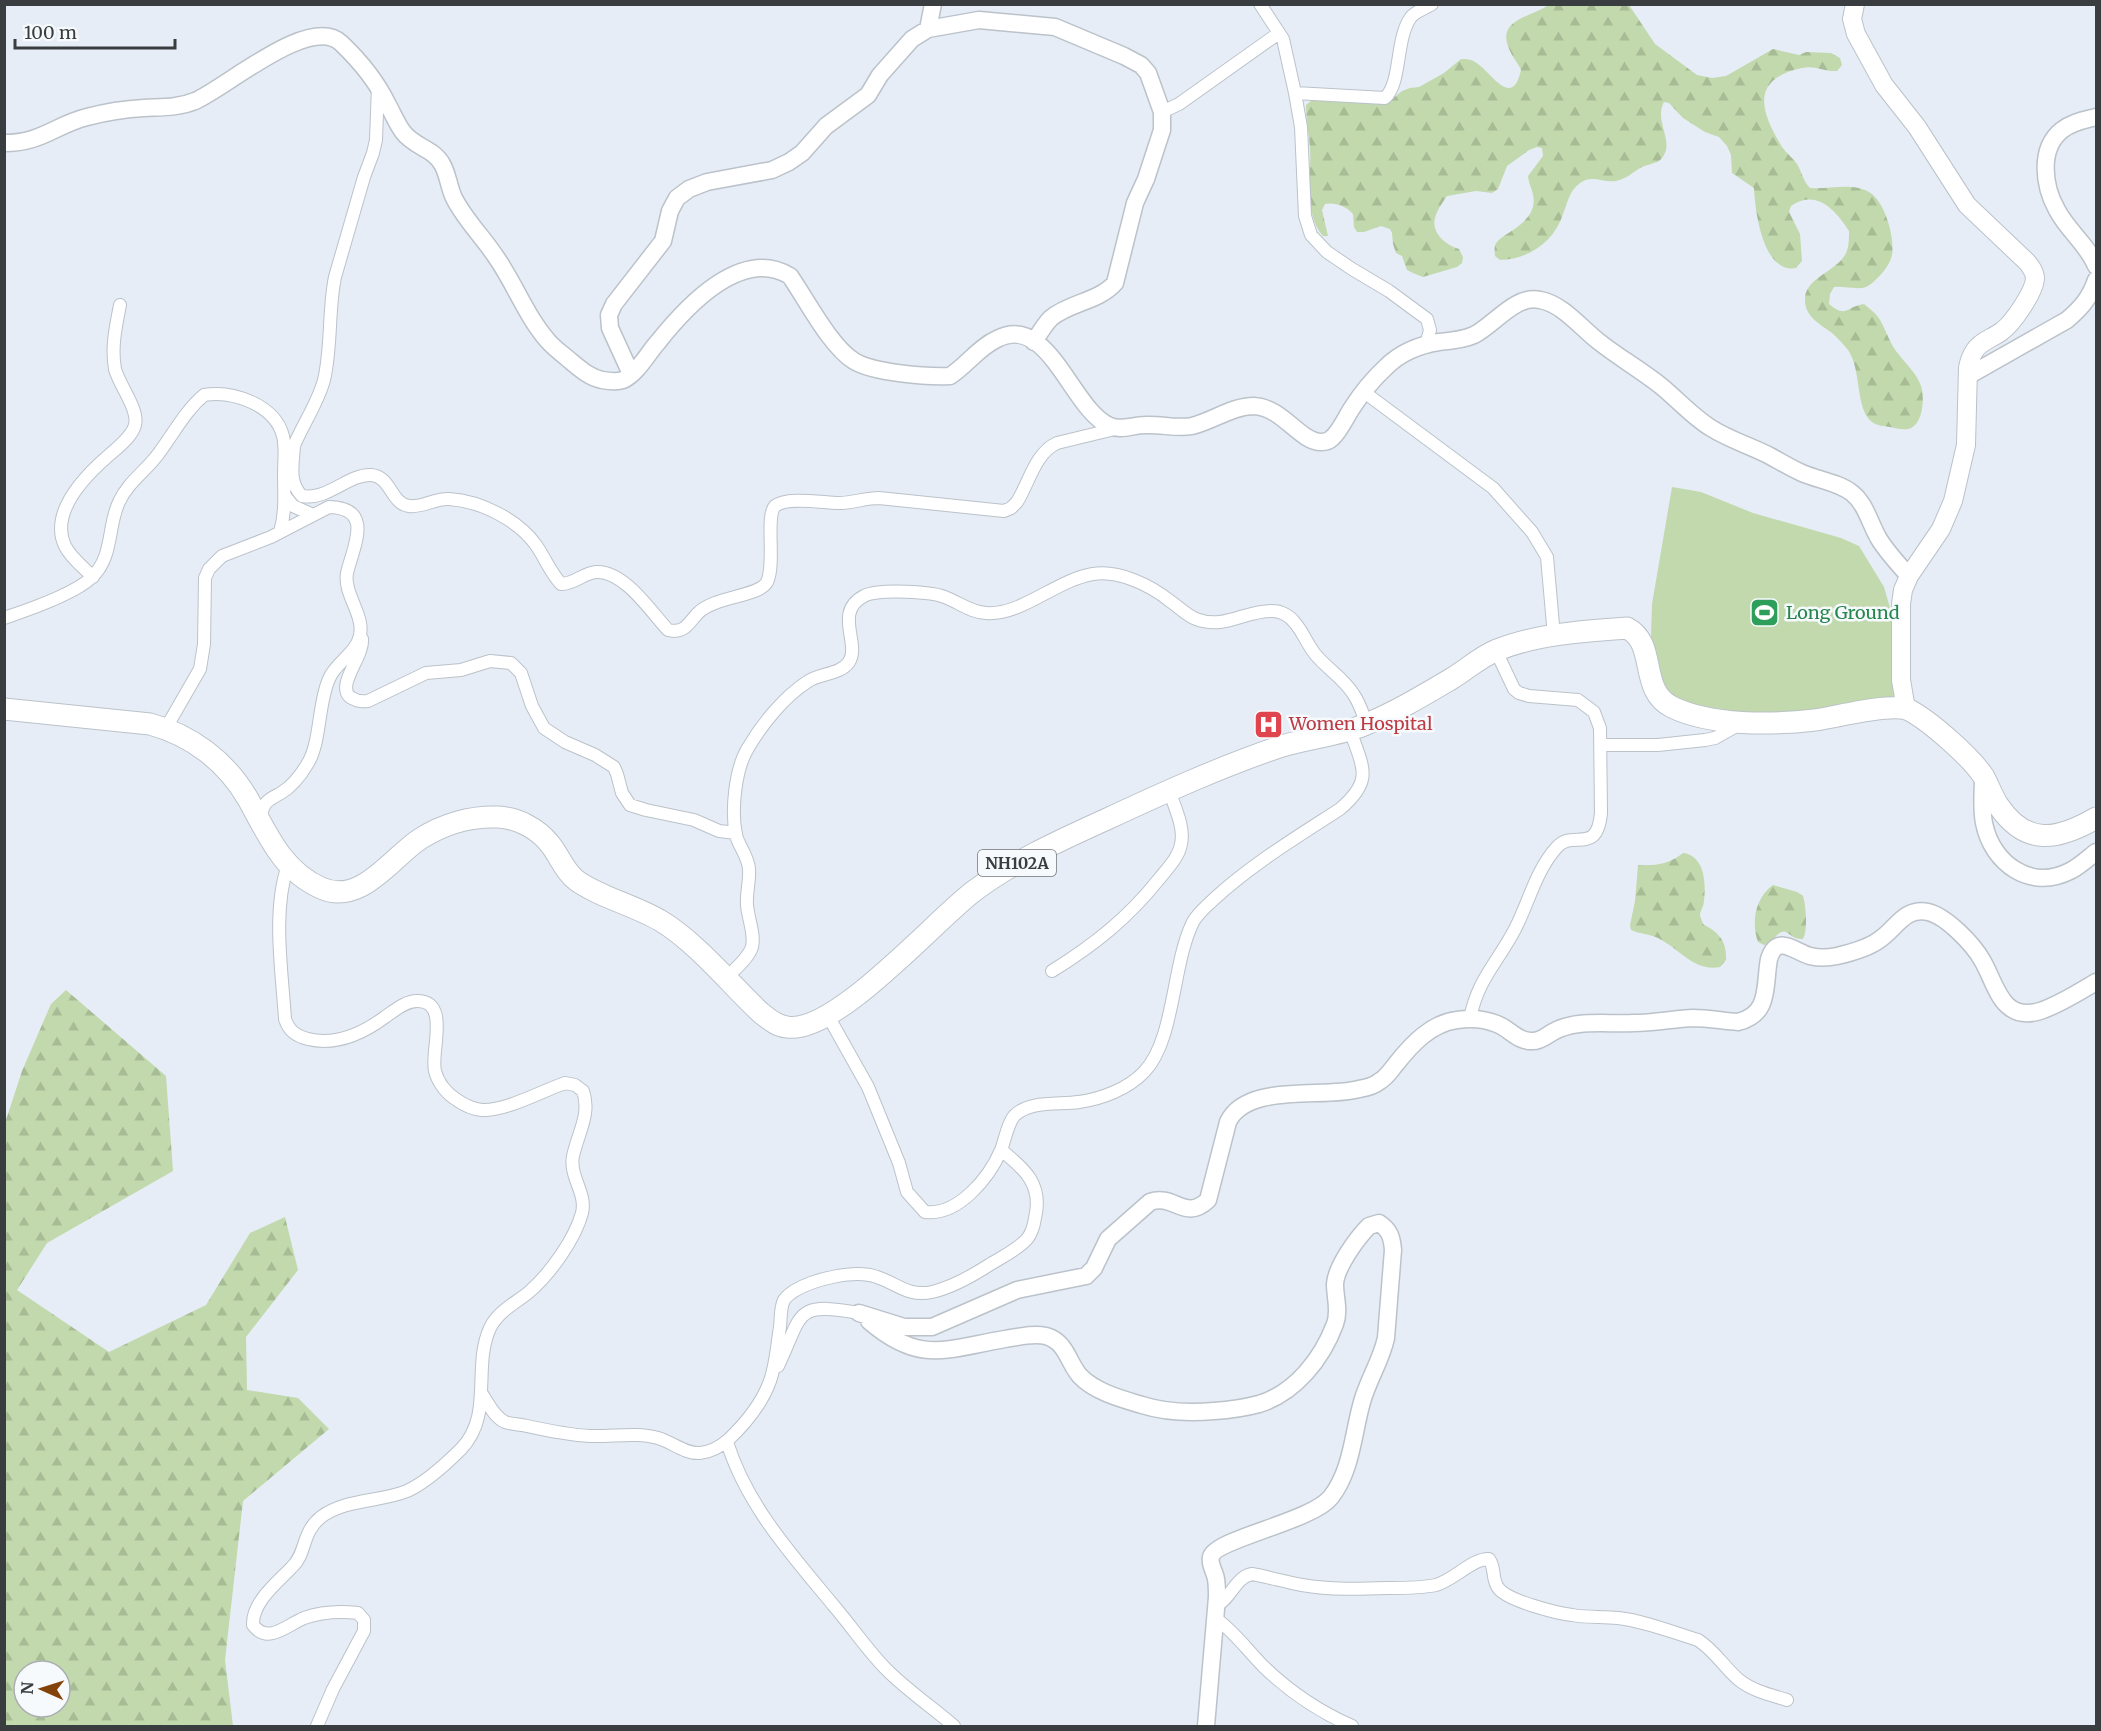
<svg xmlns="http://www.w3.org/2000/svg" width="2101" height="1731" font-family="Merriweather,serif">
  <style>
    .grass { fill: #c1d9ac }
    .forest { fill: url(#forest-firs); fill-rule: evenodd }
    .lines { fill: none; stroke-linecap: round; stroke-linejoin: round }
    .street-casing { stroke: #bbc2ca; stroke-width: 14 }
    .secondary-casing { stroke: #bbc2ca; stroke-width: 19 }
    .primary-casing { stroke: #bbc2ca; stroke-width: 20 }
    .highway-casing { stroke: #bbc2ca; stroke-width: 23 }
    .street { stroke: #fff; stroke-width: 12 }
    .secondary { stroke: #fff; stroke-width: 16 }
    .primary { stroke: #fff; stroke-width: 18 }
    .highway { stroke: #fff; stroke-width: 21 }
    .labels { text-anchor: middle; stroke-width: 5; stroke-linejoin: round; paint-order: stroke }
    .shield { fill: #f7fafd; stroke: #737679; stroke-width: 1.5 }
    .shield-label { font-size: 16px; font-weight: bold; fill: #3a3d40 }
    .leisure-label { font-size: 18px; fill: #27864d; stroke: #f7fafd; text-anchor: start }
    .health-label { font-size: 18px; fill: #be3a42; stroke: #f7fafd; text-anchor: start }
  </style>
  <defs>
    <pattern id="forest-firs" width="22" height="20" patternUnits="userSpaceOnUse" patternTransform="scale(1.5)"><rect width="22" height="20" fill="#c1d9ac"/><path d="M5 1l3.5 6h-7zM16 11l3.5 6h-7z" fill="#a7bb95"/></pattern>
  </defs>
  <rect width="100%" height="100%" fill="#e6edf6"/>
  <!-- grass -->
  <path class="grass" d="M 1672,487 L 1701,492 L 1753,513 L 1841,538 L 1859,546 L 1884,587 L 1892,615 L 1896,693 L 1892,698 L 1809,715 L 1728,714 L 1681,705 L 1664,690 L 1651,637 L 1652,604 Z"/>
  <!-- forest -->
  <path class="forest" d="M 1549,5 L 1629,5 L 1655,44 L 1697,75 L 1712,78 L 1726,76 L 1773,49 L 1799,55 L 1806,52 L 1831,53 L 1840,58 L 1842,65 L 1837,71 C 1825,72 1815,65 1802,68 C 1750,79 1760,111 1782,147 C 1786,153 1793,158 1797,164 C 1802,172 1803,181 1810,188 C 1828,190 1851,182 1869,192 C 1885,201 1895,238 1892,255 C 1890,266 1876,282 1866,287 C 1858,290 1844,286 1834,287 L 1830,294 L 1829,304 C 1846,319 1847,306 1864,304 C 1870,309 1877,314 1880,320 C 1887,332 1890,345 1900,356 C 1907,365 1917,374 1921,386 C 1925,398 1923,426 1908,429 C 1902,430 1895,428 1890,427 C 1884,426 1877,426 1872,422 C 1855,409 1862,370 1848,350 C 1843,344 1838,338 1832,333 C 1820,324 1805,317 1805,300 C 1804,278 1838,271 1846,253 C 1849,247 1849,238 1849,231 C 1836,211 1817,188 1791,206 L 1789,212 L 1800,234 L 1802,261 L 1796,268 C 1763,274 1755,211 1754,188 L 1732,173 L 1731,155 L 1727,146 L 1719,137 L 1705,132 L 1683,118 L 1669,103 L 1664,102 C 1654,120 1673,140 1664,155 C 1663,157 1660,161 1657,162 C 1652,164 1646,165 1640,168 C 1632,173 1626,179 1616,181 C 1603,183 1592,174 1580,183 C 1569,191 1568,202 1563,214 C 1554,242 1529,259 1500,260 L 1495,256 C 1495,253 1494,249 1495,246 C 1497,235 1527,228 1533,207 C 1536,194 1529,187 1528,176 L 1543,156 L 1542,148 L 1537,147 L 1529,150 L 1507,166 L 1498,189 L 1492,193 L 1476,191 L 1447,196 C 1443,202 1437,210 1435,218 C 1431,233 1446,245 1459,249 L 1463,257 L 1462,263 L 1457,267 L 1423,277 L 1413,273 L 1407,270 L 1402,256 L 1396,253 L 1393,244 L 1392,233 L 1390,229 L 1381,226 L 1364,232 L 1357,232 L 1354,227 L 1353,214 C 1346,206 1335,202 1325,204 L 1322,210 L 1328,236 L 1323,236 C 1303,214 1312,175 1310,148 C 1309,134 1306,120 1306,105 L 1311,101 L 1321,99 L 1390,101 L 1402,91 L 1410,88 L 1419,87 L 1444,73 L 1461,59 C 1466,59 1471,59 1475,62 C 1490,70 1512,111 1521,70 C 1518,63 1514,59 1511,53 C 1493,19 1530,18 1549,5 Z
    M 1683,853 C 1705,856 1706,883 1704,901 C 1704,906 1700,911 1700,915 C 1700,916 1703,924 1704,925 C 1719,932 1727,942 1726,960 L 1720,967 C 1694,972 1680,949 1658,938 C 1650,934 1640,934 1631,930 L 1630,925 L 1635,901 L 1638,865 C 1656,866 1669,864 1683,853 Z
    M 1773,885 L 1797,892 L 1803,896 C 1806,906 1808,930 1803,939 C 1786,940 1787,919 1771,943 L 1764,945 L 1758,942 C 1751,922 1755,898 1773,885 Z
    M 66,990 L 166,1076 L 173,1171 L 47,1243 L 17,1290 L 109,1352 L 206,1305 L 250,1233 L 285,1217 L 298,1270 L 246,1337 L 247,1390 L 298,1398 L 329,1429 L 243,1501 L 225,1660 L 233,1726 L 5,1726 L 5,1123 L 22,1071 L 51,1004 ZM 24,1671 L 60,1671 L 60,1707 L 24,1707 Z"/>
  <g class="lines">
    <defs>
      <path id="street" d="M 1260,4 L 1283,39 L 1295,93 L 1301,127 L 1305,216 L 1311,235 L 1327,252 L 1352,269 L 1389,291 L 1427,319 L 1430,330 L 1426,345
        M 1295,93 L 1385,98 C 1402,82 1395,39 1411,17 C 1416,11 1426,8 1432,4
        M 1162,112 L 1179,104 L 1279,33
        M 1364,392 L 1493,488 L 1532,532 L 1547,557 L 1554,636
        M 294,446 C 293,464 288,482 302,496 C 327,501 348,474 371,475 C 391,476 391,504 409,506 C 422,508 435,498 449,499 C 481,501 518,520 536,545 C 545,558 550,572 561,584 C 575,584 583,573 596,572 C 624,570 651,612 668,630 C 684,634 688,624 697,614 C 713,596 759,597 767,582 C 776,564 765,516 775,506 C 787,496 824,503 839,503 C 853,503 865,498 879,498 L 1004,511 L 1011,508 L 1017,502 C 1029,483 1035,453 1057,443 L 1119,428
        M 291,453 C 300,428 317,406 324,380 C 332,346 328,311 335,277 L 364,177 L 373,153 L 376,140 L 378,86
        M 285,496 L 293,506 L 313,515
        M 93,577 C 83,567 71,558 65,546 C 49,512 85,476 108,456 C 117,448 132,437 135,425 C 139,409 119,385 115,369 C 111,347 116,326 120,305
        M 4,618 C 28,610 74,594 91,578 C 114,557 107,527 119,502 C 128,482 147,470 159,453 C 174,433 185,411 204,395 C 233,390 275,405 283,436 C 286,448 284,461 284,473 C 284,494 286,512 280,532
        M 362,639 C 364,656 336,685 350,697 C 356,701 362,702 368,701 L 426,673 L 461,670 L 490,661 L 511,663 L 521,673 L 532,706 L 544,728 L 565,742 L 595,755 L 614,767 L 617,774 L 622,793 L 630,805 L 646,810 L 694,820 L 719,831 L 736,833
        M 166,728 L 200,669 L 204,644 L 205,578 L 209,569 L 222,556 L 271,537 L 329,507 C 375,508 353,547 347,573 C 343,595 367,617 359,639 C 354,655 335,663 329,679 C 318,703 321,741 308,763 C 301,775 293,786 281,793 C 276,796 270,798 266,803 C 262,808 261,815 260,820
        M 1601,745 L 1658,745 L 1705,740 L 1715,738 L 1740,724
        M 288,865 C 272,911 282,971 285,1019 C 289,1031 296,1036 308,1039 C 336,1046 362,1034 385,1017 C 394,1011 405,1001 417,1001 C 451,1001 430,1052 435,1071 C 438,1083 447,1094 457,1100 C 464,1105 473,1109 482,1110 C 506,1111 542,1091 565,1083 L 575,1085 L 583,1091 C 591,1114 578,1133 573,1156 C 569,1177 587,1193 582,1213 C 575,1239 550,1274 529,1292 C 516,1303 498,1311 490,1328 C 472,1367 494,1415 461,1449 C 446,1464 427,1482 407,1491 C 380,1502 345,1499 321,1517 C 301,1533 307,1553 292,1567 C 277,1583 252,1602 253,1625 C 268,1645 287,1625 304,1618 C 321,1612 340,1611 358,1613 L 364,1620 L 364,1631 L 333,1689 L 317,1726
        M 1052,971 C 1094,945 1128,918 1159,879 C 1167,869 1179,857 1181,844 C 1185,827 1174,806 1169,790
        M 725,979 C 734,970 748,959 752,947 C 755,933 748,919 747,905 C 746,893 750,881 749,869 C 748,856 739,847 736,835 C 731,811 735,769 748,748 C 762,724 784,697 807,682 C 819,673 840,675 849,662 C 861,644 833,612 864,596 C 878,589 933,591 947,598 C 960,603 970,612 986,613 C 1021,616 1056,580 1093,574 C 1119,570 1150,585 1170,601 C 1179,607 1186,615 1196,619 C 1225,630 1245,610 1273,611 C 1281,611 1290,616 1295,623 C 1303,632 1307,644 1315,654 C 1327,669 1344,678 1354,695 C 1360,704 1363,715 1367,724
        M 827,1014 L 868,1087 L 899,1163 L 907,1192 L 925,1212 C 958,1216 989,1178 1001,1150 C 1005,1140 1007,1125 1014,1116 C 1029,1100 1059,1105 1079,1102 C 1101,1099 1128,1089 1144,1072 C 1175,1040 1172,964 1193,922 C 1198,913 1207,906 1214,899 C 1252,864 1297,837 1340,809 C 1374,780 1363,768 1350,730
        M 1470,1019 C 1477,980 1498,962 1515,929 C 1529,902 1536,870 1557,847 C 1573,829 1597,856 1601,813 L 1600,728 L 1594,712 L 1578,700 L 1529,696 L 1519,693 L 1514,689 L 1496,651
        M 778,1366 C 803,1314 793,1301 859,1313
        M 482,1394 C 488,1403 494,1417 505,1422 C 510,1424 516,1424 522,1425 C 545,1430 567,1435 590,1436 C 612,1437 636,1432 658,1438 C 672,1442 685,1454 700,1453 C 710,1452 721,1446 728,1440 C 745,1424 762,1403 770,1381 C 776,1364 777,1345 780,1327 C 781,1319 780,1308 784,1300 C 786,1297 791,1293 794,1291 C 814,1279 855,1269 877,1277 C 898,1284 908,1297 932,1292 C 953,1287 972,1276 989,1265 C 1002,1257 1017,1250 1027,1239 C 1032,1233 1034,1225 1035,1218 C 1043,1185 1025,1169 1001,1150
        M 727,1442 C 747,1506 792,1555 834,1606 C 852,1627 868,1651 887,1670 C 908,1691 932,1707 954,1726
        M 1216,1606 C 1231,1599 1235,1577 1252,1574 C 1269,1577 1285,1582 1302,1585 C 1331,1590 1360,1589 1389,1588 C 1405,1588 1421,1588 1436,1585 C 1454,1580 1473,1558 1489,1559 C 1496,1568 1491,1580 1499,1589 C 1509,1601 1556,1613 1572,1615 C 1587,1618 1603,1616 1618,1618 C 1645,1621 1672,1632 1698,1640 C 1715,1651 1724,1667 1739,1680 C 1753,1691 1771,1695 1787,1700
        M 1215,1618 C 1234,1631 1247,1650 1264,1667 C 1289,1691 1320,1712 1352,1726"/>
      <path id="secondary" d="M 928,29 L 933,4
        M 2096,117 C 2085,120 2072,122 2062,130 C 2038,149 2044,187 2057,210 C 2068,231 2087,244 2096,266
        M 4,143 C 42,143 55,125 87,117 C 106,112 125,109 144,108 C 161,107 178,108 195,101 C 227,87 310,14 341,43 C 360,61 377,82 388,105 C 393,114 397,124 403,132 C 414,147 433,148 442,164 C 448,174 449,188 454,198 C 465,220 483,237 496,257 C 515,284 526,316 548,341 C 553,347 561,353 567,358 C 578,367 588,377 602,380 C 608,381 617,382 623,380 C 637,374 648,353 658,342 C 685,308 741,246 790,276 C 806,299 830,346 854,361 C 874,373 927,377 950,376 C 967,365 979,347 997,339 C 1049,312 1072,411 1110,426 C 1121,431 1133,425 1145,425 C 1161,424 1176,429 1192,426 C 1213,421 1232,406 1254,406 C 1282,407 1300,442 1321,442 C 1324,442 1329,441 1332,438 C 1340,431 1346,417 1352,408 C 1361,394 1373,379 1386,367 C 1400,353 1419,345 1439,342 C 1450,341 1463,340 1474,335 C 1494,325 1516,294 1540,300 C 1563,304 1581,328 1598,341 C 1618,357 1641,370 1661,386 C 1678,400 1693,417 1711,428 C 1730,440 1751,446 1770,456 C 1781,462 1791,468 1802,473 C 1818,480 1838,482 1852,493 C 1866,504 1870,524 1879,539 C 1887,552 1898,564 1909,576
        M 631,374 L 610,328 L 609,315 L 614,304 L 663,241 L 670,211 L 677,198 L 689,189 L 707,182 L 772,170 L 789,162 L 802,153 L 826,126 L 868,95 L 880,75 L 912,39 L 928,29 L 979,20 L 1055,27 L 1124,56 L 1141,65 L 1148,73 L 1162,112 L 1162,130 L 1146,179 L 1135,203 L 1115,283 C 1098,302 1070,302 1051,318 C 1044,325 1039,334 1034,342
        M 1968,376 L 2067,320 C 2081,308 2090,298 2096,280
        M 1983,777 C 1983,792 1981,808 1984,823 C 1992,864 2031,891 2070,871 C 2080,866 2088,858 2096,852
        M 859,1313 L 904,1327 L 932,1327 L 1017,1290 L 1086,1276 L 1094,1268 L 1108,1239 L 1150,1202 C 1174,1193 1185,1222 1208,1200 L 1228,1122 C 1247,1082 1324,1099 1359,1089 C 1366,1088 1375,1085 1380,1081 C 1387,1077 1391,1070 1396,1064 C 1411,1045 1431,1023 1457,1020 C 1470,1018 1485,1019 1497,1024 C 1510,1029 1518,1042 1533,1041 C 1541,1041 1547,1035 1553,1032 C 1561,1027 1571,1025 1579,1024 C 1597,1022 1616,1024 1634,1023 C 1654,1023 1673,1019 1693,1018 C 1708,1018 1723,1021 1738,1022 C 1771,1014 1764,985 1769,959 C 1777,933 1795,952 1810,956 C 1818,958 1828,958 1837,956 C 1850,953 1868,948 1879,940 C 1896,929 1904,907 1928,912 C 1946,916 1973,944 1982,960 C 1996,983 2001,1023 2040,1011 C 2059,1005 2079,992 2096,982
        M 869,1321 C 920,1365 946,1349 1005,1339 C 1018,1337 1033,1333 1046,1336 C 1067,1342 1068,1363 1080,1376 C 1095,1392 1122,1399 1142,1405 C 1164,1412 1190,1413 1214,1411 C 1229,1410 1244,1408 1259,1404 C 1295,1393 1322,1359 1335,1324 C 1340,1311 1335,1298 1335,1284 C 1336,1267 1357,1238 1369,1226 L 1379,1223 C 1390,1230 1392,1238 1393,1250 L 1386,1338 C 1381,1361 1368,1380 1362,1402 C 1353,1433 1352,1470 1331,1497 C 1313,1521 1215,1539 1211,1557 C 1209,1564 1215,1572 1216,1579 C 1217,1585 1217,1591 1217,1597 L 1206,1726"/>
      <path id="primary" d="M 1855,4 L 1852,19 L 1856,34 L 1884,85 L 1917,127 L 1967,205 L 2027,262 C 2031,267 2035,272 2035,279 C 2034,292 2013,323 2002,331 C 1993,338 1981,341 1975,350 C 1971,356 1969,362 1968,368 L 1966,445 L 1953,501 L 1941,529 L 1909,576 L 1903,590 L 1901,604 L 1901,680 L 1906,709"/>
      <path id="highway" d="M 4,709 L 150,724 C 191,735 226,761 248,799 C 267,833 282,871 321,888 C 361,906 391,858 420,839 C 443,824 471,816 498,817 C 517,818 537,828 549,843 C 559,854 563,870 576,880 C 597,896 636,906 661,921 C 696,942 731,985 761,1013 C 769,1019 776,1026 787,1027 C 835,1035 935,920 974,891 C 1014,861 1061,840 1107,819 C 1163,793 1220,767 1279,747 C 1307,738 1337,736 1364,725 C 1394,713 1424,695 1451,679 C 1466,670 1480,657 1497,650 C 1537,634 1584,631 1627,628 C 1658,644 1638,690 1672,707 C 1711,726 1772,725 1815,720 C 1837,717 1892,702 1909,710 C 1930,721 1971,757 1984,777 C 1989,786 1992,796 1998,805 C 2026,847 2058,840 2096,818"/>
    </defs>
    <!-- street casing -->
    <use href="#street" class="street-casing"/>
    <!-- secondary casing -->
    <use href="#secondary" class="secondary-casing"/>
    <!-- primary casing -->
    <use href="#primary" class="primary-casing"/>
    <!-- highway casing -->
    <use href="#highway" class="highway-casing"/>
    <!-- street -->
    <use href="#street" class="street"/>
    <!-- secondary -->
    <use href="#secondary" class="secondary"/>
    <!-- primary -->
    <use href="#primary" class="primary"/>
    <!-- highway -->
    <use href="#highway" class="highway"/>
  </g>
  <!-- icons -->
  <defs>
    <symbol id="stadium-square" viewBox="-11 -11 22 22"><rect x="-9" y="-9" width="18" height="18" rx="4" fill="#2e9e5b" stroke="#f7fafd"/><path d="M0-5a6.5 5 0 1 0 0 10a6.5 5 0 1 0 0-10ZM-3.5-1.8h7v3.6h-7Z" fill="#fff"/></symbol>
    <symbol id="hospital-square" viewBox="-11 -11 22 22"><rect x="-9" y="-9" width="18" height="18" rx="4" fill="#e0444e" stroke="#f7fafd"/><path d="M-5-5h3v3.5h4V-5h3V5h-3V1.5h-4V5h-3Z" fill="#fff"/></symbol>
  </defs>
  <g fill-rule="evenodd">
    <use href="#stadium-square" x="1748" y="596" width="33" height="33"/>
    <use href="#hospital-square" x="1252" y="708" width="33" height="33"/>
  </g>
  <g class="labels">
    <!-- shield labels -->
    <rect class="shield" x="978" y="850" width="78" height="26" rx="4.5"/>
    <g class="shield-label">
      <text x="1017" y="869">NH102A</text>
    </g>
    <!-- leisure labels -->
    <g class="leisure-label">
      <text x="1786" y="619">Long Ground</text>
    </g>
    <!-- health labels -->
    <g class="health-label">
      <text x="1289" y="730">Women Hospital</text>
    </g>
  </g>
  <!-- border -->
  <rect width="2101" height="1731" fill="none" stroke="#3a3d40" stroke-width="12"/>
  <!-- north arrow -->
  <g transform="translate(42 1689) rotate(273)"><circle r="28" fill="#f7fafd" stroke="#abaeb1" stroke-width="1.5"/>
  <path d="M0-4.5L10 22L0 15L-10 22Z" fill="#834308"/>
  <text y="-9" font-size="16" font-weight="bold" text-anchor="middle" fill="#3a3d40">N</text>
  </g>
  <!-- scale -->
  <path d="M15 39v9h160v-9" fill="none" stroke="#3a3d40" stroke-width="3"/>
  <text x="24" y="39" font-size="18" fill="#3a3d40" stroke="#f7fafd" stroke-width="4.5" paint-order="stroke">100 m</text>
</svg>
